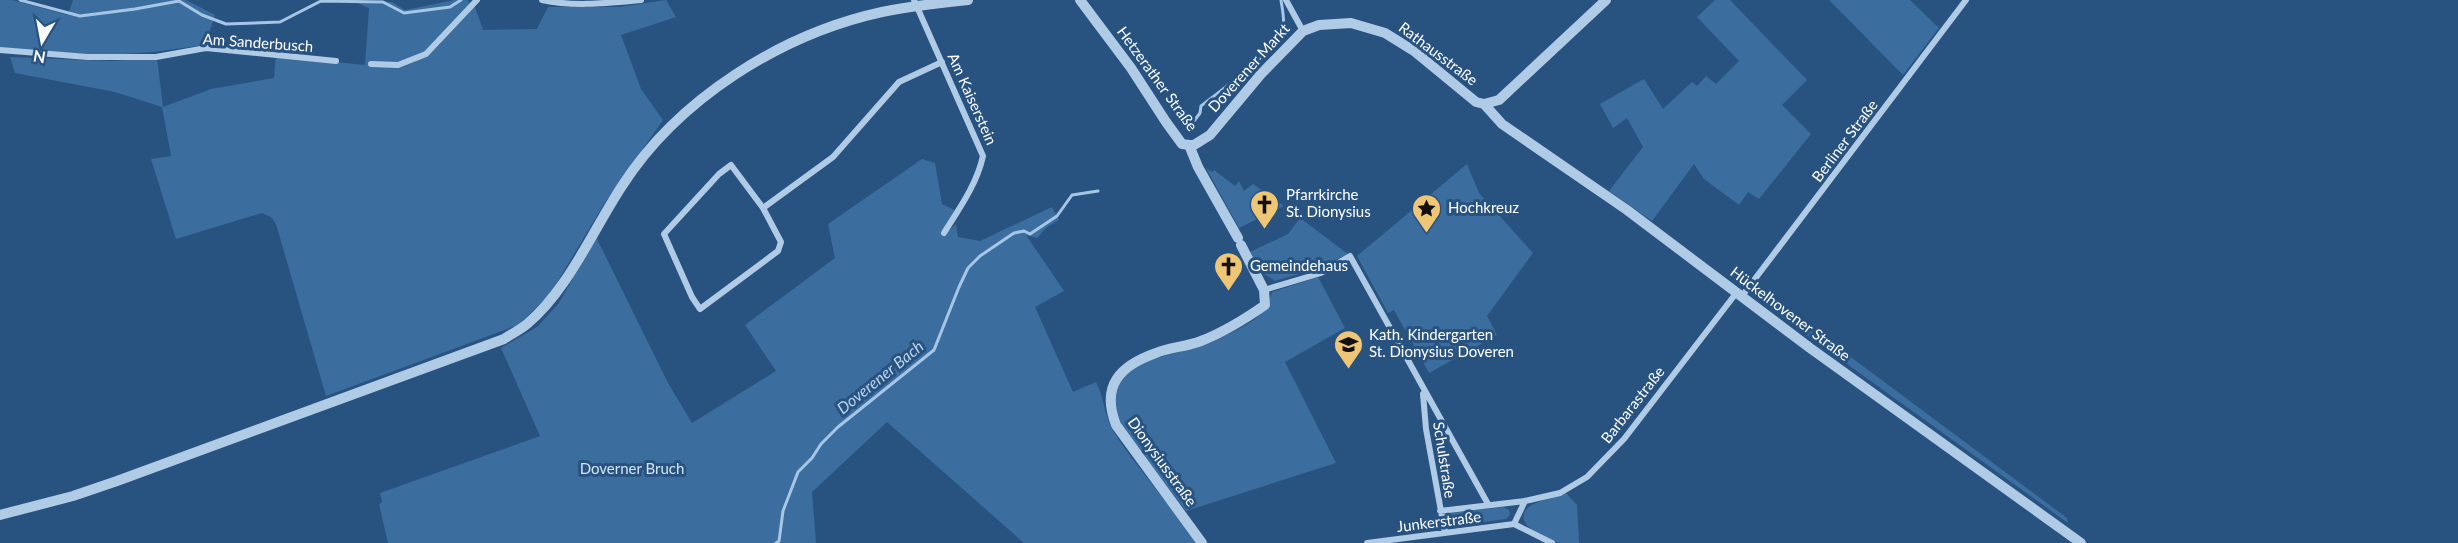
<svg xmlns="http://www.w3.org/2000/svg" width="2458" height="543" font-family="Lato,sans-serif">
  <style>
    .green { fill: #3c6d9f }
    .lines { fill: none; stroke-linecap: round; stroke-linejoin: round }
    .stream { stroke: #a5c6e6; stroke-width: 3 }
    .minor { stroke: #b0cbe6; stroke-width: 6 }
    .tertiary { stroke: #b0cbe6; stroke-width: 10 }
    .labels { text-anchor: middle; stroke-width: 6; stroke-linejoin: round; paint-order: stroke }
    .street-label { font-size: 15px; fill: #fff; stroke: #285381 }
    .poi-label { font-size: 15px; fill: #fff; stroke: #285381; text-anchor: start }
    .park-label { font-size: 15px; fill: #d3e4f5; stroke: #285381 }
    .water-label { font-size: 16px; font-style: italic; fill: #bbd5ee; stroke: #285381 }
  </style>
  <rect width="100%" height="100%" fill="#285381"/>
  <!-- green -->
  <path class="green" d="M 0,0 L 12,0 L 68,15 L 73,0 L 186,0 L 215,15 L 205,45 L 153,52 L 109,55 L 14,50 L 0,47 Z
    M 351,0 L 392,2 L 405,10 L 455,0 L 467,0 L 475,7 L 483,30 L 537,29 L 548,7 L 619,7 L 666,0 L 676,17 L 621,35 L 641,89 L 663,120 L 604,204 L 550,294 L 518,325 L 326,396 L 276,224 L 271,217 L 262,213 L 176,239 L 151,159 L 171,156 L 162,107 L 115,92 L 15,73 L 10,57 L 111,61 L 157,58 L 163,107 L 211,89 L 274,78 L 276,56 L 365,65 L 369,8 Z
    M 1715,0 L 1730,0 L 1807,80 L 1782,105 L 1811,134 L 1759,199 L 1748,192 L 1739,205 L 1704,179 L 1694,164 L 1652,221 L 1609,191 L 1643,147 L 1627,118 L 1613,128 L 1600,104 L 1644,79 L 1663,109 L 1692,82 L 1697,86 L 1706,76 L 1716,84 L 1739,61 L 1697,17 Z
    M 1829,0 L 1910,0 L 1939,28 L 1903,75 Z
    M 922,159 L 935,163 L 942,204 L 956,211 L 947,232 L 956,224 L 958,237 L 980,241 L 1052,207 L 1059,220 L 1047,227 L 1037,238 L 1026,235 L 1064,291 L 1035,307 L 1073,392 L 1096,382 C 1105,399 1104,418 1115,434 C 1140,472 1171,505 1196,543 L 1024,543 L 887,422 L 812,492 L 816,543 L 388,543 L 379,504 L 382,502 L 380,493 L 540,436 L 501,348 L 537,327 L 559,303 L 596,237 L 668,383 L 692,423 L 776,371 L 745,325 L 835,258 L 828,224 Z
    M 1467,164 L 1479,193 L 1533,253 L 1487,316 L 1497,335 L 1429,373 L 1394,310 L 1388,313 L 1357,256 Z
    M 1206,168 L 1212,172 L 1214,170 L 1235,186 L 1239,181 L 1244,191 L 1253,184 L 1284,206 L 1239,228 Z
    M 1300,218 L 1348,254 L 1313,270 L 1275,281 L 1261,272 L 1250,252 L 1288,234 Z
    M 1318,277 L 1345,328 L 1285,362 L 1336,463 L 1186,511 L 1118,421 C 1117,416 1114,409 1114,403 C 1114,361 1166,357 1196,347 C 1214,341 1254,325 1265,309 C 1268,304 1270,297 1272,292 Z
    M 1789,311 L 2067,518 L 2068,523 L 1783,318 Z
    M 1566,493 L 1577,505 L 1579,543 C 1573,543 1566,543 1560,543 C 1547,541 1508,523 1530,506 C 1537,501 1556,497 1566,493 Z
    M 1503,507 L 1509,510 L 1510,515 L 1506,519 L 1456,526 L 1450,525 L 1448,520 L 1452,513 Z"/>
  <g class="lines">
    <!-- stream -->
    <path class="stream" d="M 20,0 L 80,16 L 135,9 L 179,1 L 202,15 L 226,24 L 280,22 L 321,1 L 383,2 L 404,13 L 450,7 L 461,0
      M 1194,121 L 1200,113 L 1201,106 C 1221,90 1276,52 1283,28 C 1285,20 1282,8 1281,0
      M 776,543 L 779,541 L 783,511 L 798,472 L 812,458 L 821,444 L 838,427 L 934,350 L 959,287 L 968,268 L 980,256 L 1014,233 L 1024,231 L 1030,234 L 1057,216 L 1072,195 L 1098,191"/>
    <!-- minor -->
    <path class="minor" d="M 542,0 C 574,7 608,3 641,0
      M 914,0 L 983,156 C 977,184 959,209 944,233
      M 1286,0 L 1303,31
      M 0,50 L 88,57 L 156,57 L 206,48 L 336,61
      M 371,64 L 398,65 L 426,54 L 477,0
      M 731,165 L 763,208 L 781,242 L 778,251 L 700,309 L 692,297 L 664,234 L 719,174 Z
      M 763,208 L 833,157 L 899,82 L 942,62
      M 1264,290 L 1321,273 L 1350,256 L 1488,504
      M 1742,296 L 1966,0
      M 1423,394 L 1426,429 L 1445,533
      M 1440,511 L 1525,501 L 1560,493 L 1587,477 L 1624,439 L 1737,292
      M 1514,524 L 1552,543
      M 1514,524 L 1525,501
      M 1367,543 L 1514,524"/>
    <!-- tertiary -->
    <path class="tertiary" d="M 1080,0 L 1131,68 L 1166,122 L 1182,144 L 1189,145
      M 1484,104 L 1502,124 L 1627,210 L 1810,348 L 2081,543
      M 1189,145 L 1194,145 L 1210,135 L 1261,74 L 1303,31 L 1319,25 L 1351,23 L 1385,33 L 1414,51 L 1476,102 L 1484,104 L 1499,100 L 1606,0
      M 1189,145 L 1198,167 L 1238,238
      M 0,515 L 73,496 L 117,481 L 504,339 C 511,334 520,330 527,324 C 568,290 593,230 622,186 C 678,99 781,34 882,12 C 910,6 939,3 968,0
      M 1202,543 L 1116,425 C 1101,386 1119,366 1156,353 C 1170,347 1186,347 1201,341 C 1224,332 1245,319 1265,305 L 1264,290 L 1241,245"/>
  </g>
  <!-- icons -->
  <defs>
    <symbol id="church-pin" viewBox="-11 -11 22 30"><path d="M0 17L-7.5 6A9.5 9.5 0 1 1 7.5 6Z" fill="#eec676" stroke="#285381"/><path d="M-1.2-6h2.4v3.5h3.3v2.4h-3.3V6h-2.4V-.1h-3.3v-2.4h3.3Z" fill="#111"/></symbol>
    <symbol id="sight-pin" viewBox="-11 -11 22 30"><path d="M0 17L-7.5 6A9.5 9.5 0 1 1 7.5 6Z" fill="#eec676" stroke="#285381"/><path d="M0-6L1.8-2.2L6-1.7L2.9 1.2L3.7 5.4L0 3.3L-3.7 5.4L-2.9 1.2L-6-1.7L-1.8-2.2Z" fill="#111"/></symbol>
    <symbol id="school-pin" viewBox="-11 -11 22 30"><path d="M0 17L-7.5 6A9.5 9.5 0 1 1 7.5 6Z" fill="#eec676" stroke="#285381"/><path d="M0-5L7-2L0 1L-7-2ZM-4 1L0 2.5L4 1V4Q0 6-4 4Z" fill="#111"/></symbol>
  </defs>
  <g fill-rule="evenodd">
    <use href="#church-pin" x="1248" y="188" width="33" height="45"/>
    <use href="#sight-pin" x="1410" y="192" width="33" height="45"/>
    <use href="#church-pin" x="1212" y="250" width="33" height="45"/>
    <use href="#school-pin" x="1332" y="328" width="33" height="45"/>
  </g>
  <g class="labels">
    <!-- street labels -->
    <g class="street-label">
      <text transform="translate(258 43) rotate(4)" y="5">Am Sanderbusch</text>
      <text transform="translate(1438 54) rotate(37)" y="5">Rathausstraße</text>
      <text transform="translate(1249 68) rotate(-48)" y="5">Doverener Markt</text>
      <text transform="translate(1157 79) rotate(54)" y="5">Hetzerather Straße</text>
      <text transform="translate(972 99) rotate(66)" y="5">Am Kaiserstein</text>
      <text transform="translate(1845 141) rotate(-53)" y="5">Berliner Straße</text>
      <text transform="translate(1790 314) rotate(37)" y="5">Hückelhovener Straße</text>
      <text transform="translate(1633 405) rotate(-52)" y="5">Barbarastraße</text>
      <text transform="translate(1444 460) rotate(81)" y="5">Schulstraße</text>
      <text transform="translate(1162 462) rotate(54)" y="5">Dionysiusstraße</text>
      <text transform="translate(1439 522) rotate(-7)" y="5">Junkerstraße</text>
    </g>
    <!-- poi labels -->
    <g class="poi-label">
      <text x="1286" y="200">Pfarrkirche<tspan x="1286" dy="17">St. Dionysius</tspan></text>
      <text x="1448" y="213">Hochkreuz</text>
      <text x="1250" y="271">Gemeindehaus</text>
      <text x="1369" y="340">Kath. Kindergarten<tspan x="1369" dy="17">St. Dionysius Doveren</tspan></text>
    </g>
    <!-- park labels -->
    <g class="park-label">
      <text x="632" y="474">Doverner Bruch</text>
    </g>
    <!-- water labels -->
    <g class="water-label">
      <text transform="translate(880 377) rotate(-39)" y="6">Doverener Bach</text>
    </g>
  </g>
  <!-- north arrow -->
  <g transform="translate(42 42) rotate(190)" stroke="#285381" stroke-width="4.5" paint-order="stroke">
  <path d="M0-4.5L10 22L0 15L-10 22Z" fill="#ffffff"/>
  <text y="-9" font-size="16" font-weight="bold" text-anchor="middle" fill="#ffffff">N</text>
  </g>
</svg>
